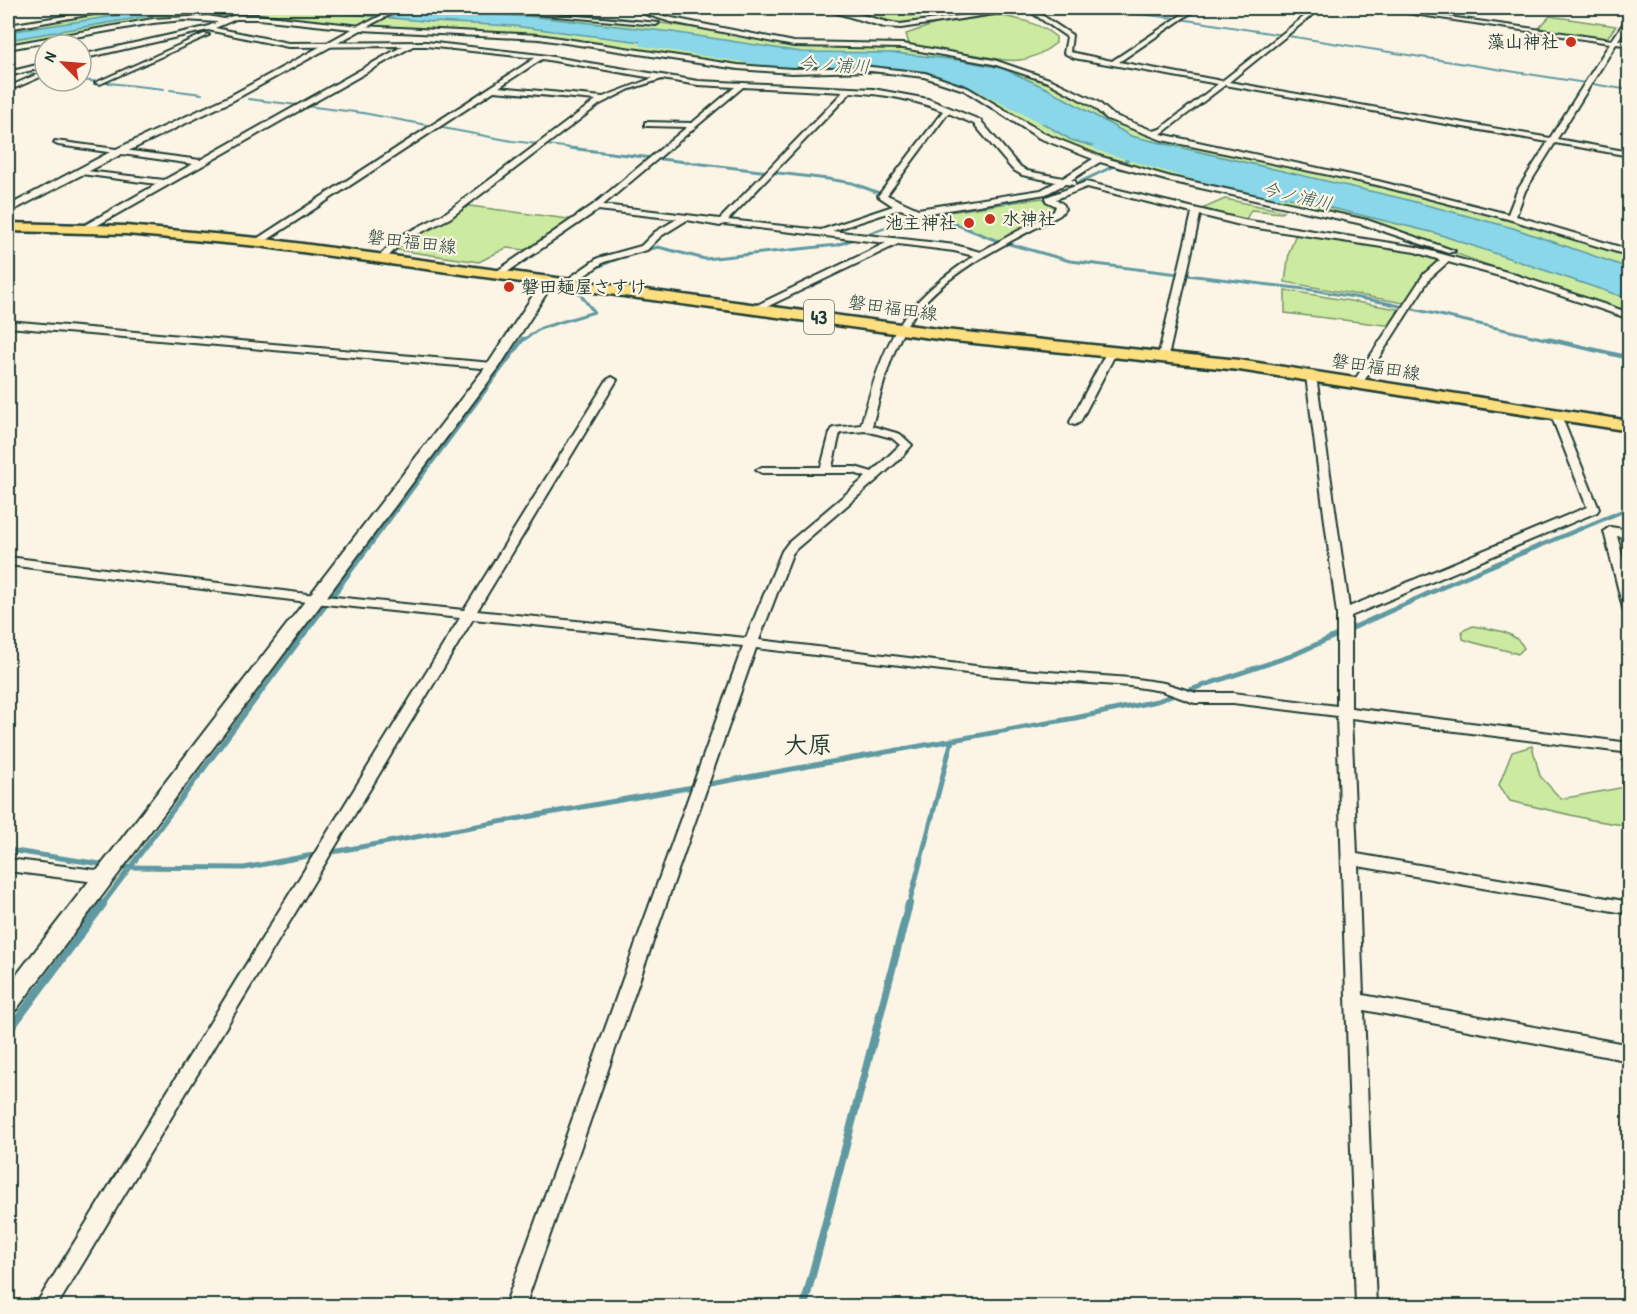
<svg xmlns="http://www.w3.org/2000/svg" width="1637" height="1314" font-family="'Patrick Hand','Klee One',sans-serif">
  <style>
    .green { fill: #cdeaa1; stroke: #76946a; stroke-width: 1.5 }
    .water { fill: #89d7e9; stroke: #5f99a1; stroke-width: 1.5 }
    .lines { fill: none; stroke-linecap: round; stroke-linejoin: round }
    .stream-far4 { stroke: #5f99a1; stroke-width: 2 }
    .stream-far3 { stroke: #5f99a1; stroke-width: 3 }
    .stream-far2 { stroke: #5f99a1; stroke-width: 4.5 }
    .stream-far1 { stroke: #5f99a1; stroke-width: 5 }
    .stream { stroke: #5f99a1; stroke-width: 8 }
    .river { fill: #89d7e9; fill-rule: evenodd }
    .street-casing { stroke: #1f3d34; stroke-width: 4 }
    .secondary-casing { stroke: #1f3d34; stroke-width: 4 }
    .primary-casing { stroke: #1f3d34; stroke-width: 5 }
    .street { fill: #fcf5e5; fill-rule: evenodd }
    .secondary { fill: #fcf5e5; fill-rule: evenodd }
    .primary { fill: #fedf80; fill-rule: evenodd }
    .poi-dot { fill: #c8321e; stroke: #fcf5e5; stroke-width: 2 }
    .labels { text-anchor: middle; stroke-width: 4.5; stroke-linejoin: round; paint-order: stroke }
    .far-poi-label { font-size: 18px; font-weight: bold; fill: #1f3d34; stroke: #fcf5e5; text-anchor: end }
    .far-water-label { font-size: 18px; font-style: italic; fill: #345c58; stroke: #fcf5e5 }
    .far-street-label { font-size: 18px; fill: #1f3d34; stroke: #fcf5e5 }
    .shield { fill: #fcf5e5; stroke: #617469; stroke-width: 1.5 }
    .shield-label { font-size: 20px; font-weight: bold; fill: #1f3d34 }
    .quarter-label { font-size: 24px; font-weight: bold; fill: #1f3d34; stroke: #fcf5e5 }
  </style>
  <rect width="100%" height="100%" fill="#fcf5e5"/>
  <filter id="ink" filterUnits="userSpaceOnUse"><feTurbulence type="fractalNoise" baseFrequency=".0167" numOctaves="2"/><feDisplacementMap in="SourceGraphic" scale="12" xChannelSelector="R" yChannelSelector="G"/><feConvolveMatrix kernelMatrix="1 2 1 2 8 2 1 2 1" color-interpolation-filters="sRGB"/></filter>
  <g filter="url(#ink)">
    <!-- green -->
    <path class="green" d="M 128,8 L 532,9 L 632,19 L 815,45 L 910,47 L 906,34 L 959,16 L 897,23 L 839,8 L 941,8 L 905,14 L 909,16 L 969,8 L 1024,8 L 995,14 C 1017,19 1039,22 1056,37 L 1056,43 C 1015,76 995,52 952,53 L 994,62 L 1045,79 L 1141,130 L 1496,215 L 1629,252 L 1629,316 L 1371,223 L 1241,195 L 1090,156 L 1022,125 L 966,89 L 925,75 L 764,69 L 548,38 L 361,28 L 242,17 L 133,24 L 8,47 L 8,27 Z
      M 1550,16 L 1616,26 L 1606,39 L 1538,29 Z
      M 1042,198 L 1054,206 L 1054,210 L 999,241 L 930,215 Z
      M 1225,199 L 1284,211 L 1282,213 L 1251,210 L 1244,223 L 1197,211 Z
      M 462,205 L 576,220 L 527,250 L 506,248 L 479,262 L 391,249 Z
      M 1296,233 L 1426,253 L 1440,259 L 1404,303 L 1285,282 L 1289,253 Z
      M 1285,290 L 1398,309 L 1393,326 L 1285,313 Z
      M 1473,626 C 1490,629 1515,630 1524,648 L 1518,654 C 1500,648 1481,646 1463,639 L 1462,631 Z
      M 1532,746 L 1540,776 L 1561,799 L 1625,787 L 1629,792 L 1629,826 L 1592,820 L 1510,801 L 1499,785 L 1512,752 Z"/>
    <!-- water -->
    <path class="water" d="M 168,8 L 386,8 L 537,17 L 672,32 L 801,52 L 896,53 L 958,60 L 1002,68 L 1048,89 L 1131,136 L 1400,198 L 1513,228 L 1629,268 L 1629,299 L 1435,233 L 1207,178 L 1071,140 L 981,87 L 935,71 L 768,62 L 658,44 L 513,26 L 433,22 L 298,9 L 237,8 L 154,15 L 8,40 L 8,32 Z"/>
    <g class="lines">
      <!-- stream-far4 -->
      <path class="stream-far4" d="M 1088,8 L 1174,18 L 1630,90
        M 19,72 L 45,75
        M 81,80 L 164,89
        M 170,90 L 202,94
        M 248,99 L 363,113 L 512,141 L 581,149"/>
      <!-- stream-far3 -->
      <path class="stream-far3" d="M 569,148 L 828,179 L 852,183 L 887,196
        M 923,211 L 995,240 L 1070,261 L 1313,290 L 1382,302 L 1554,341
        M 643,251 L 658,247 L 705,259 L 837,245 L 926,213 L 1007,202 L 1061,191 L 1133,157
        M 581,278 L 595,268 L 619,258
        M 522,341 L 541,328 L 594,312 L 576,289"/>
      <!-- stream-far2 -->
      <path class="stream-far2" d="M 1547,339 L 1630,358
        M 339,587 L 523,339
        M 1441,587 L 1630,508"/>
      <!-- stream-far1 -->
      <path class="stream-far1" d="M 8,850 L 107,865
        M 327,853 L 1075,718 L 1157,701 L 1291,656 L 1445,586
        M 119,867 L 244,868 L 318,854
        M 102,905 L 340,586
        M 909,905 L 952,740"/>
      <!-- stream -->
      <path class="stream" d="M 8,1032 L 103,904
        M 804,1306 L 909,904"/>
      <!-- river -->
      <path class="river" d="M 646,39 L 766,56 L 935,66 L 987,84 L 1053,115 L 1056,119 L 1053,123 L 1041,123 L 975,90 L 933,76 L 766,66 L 641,46 L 639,43 L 641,40 Z
        M 1102,141 L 1211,173 L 1284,189 L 1287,193 L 1284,197 L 1277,199 L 1200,182 L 1096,150 L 1093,146 L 1096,142 Z"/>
      <defs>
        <path id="street" d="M 116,8 L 127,8 L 8,29 L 8,25 Z
          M 396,8 L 403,8 L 370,25 L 365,24 Z
          M 468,8 L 487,8 L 659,23 L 656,25 Z
          M 625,8 L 633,8 L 672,18 L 794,42 L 903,44 L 994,60 L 1052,80 L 1098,102 L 1113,115 L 1154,131 L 1160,129 L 1218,84 L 1074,58 L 1064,53 L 1067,37 L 1025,8 L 1031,8 L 1072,35 L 1070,52 L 1112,61 L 1192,8 L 1198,8 L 1119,62 L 1222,81 L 1315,8 L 1321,8 L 1229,82 L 1550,138 L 1610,43 L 1373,8 L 1385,8 L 1612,40 L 1630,14 L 1630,22 L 1618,40 L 1630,42 L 1630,46 L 1616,44 L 1557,139 L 1630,152 L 1630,156 L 1555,143 L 1525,191 L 1516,216 L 1630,250 L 1630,256 L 1508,219 L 1377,185 L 1162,140 L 1107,119 L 1092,106 L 1048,82 L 993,64 L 903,48 L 794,46 L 671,22 ZM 1225,85 L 1548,142 L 1517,191 L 1508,214 L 1378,181 L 1161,134 Z
          M 235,15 L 259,15 L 361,26 L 539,35 L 738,65 L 792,69 L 871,67 L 925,73 L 968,88 L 1045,134 L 1102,157 L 1171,177 L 1367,220 L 1455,251 L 1448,253 L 1362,224 L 1169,181 L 1100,162 L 1071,180 L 1075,181 L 1075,185 L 1065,184 L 1046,194 L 917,215 L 900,209 L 832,231 L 955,245 L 980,252 L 1054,211 L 1056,206 L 1046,201 L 1046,197 L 1086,182 L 1244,220 L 1416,247 L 1507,272 L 1630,313 L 1630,319 L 1514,280 L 1448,262 L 1430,278 L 1362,384 L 1357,387 L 1352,384 L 1424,274 L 1440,260 L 1415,252 L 1244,226 L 1200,215 L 1168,357 L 1163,360 L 1158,357 L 1192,213 L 1087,187 L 1056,199 L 1064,205 L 1065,209 L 1060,215 C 1007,244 938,273 906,327 C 889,357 881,393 872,426 L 900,434 L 912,445 L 900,459 L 879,478 L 796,549 L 792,554 L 759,640 L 984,667 L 1130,678 L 1164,683 L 1196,693 L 1233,693 L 1337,706 L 1337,614 L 1306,376 L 1307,374 L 1311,373 L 1316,376 L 1349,607 L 1587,507 L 1551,415 L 1556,412 L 1560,413 L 1599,509 L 1597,512 L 1351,616 L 1351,708 L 1630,743 L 1630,753 L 1351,718 L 1357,854 L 1630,902 L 1630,914 L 1358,866 L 1363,995 L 1630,1045 L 1630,1061 L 1364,1010 L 1376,1306 L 1356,1306 L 1337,716 L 1233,703 L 1195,703 L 1162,691 L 1130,686 L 984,675 L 756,648 L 525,1306 L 505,1306 L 743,646 L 473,619 L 57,1306 L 35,1306 L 460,618 L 315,603 L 8,565 L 8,557 L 315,595 L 464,610 L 607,380 L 612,377 L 617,380 L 477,611 L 746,638 L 782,551 L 788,543 L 866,477 L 854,473 L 762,473 L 756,470 L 762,467 L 821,467 L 830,433 L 833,428 L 861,425 C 885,340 898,306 974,256 L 954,251 L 898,244 L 758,311 L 755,310 L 755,306 L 886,243 L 724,224 L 720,226 L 687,220 L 661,236 L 647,250 L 604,262 L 571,285 L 565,285 L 565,281 L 598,258 L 641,246 L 655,232 L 677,219 L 598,210 L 503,275 L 497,275 L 497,271 L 593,205 L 687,127 L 648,126 L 645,126 L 645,122 L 692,123 L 735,87 L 698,85 L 662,79 L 630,89 L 600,104 L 450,218 L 402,242 L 385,260 L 378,258 L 396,238 L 444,214 L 596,100 L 494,91 L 261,244 L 255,244 L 255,240 L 535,58 L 426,46 L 413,46 L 89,230 L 83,230 L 83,226 L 157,184 L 81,174 L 78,174 L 78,170 L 164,180 L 193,164 L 58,145 L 54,143 L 55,141 L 200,160 L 403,46 L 288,47 L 208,30 L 81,59 L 81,55 L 206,27 L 218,22 L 184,20 L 153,23 L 8,49 L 8,45 L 153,19 L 208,16 L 224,19 ZM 236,19 L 259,19 L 361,30 L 539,39 L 738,69 L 792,73 L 871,71 L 924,77 L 964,90 L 1039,138 L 1093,159 L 1063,178 L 1027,171 L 1018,165 L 980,120 L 928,99 L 873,89 L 698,81 L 541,55 L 426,42 L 288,43 L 215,28 ZM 542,59 L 653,78 L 603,97 L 499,87 ZM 743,87 L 843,92 L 720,219 L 603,205 ZM 851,92 C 882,94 914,99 943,111 L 878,196 L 893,206 L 821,230 L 728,220 ZM 948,113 L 974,124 L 1012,169 L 1022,175 L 1056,182 L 1041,190 L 918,209 L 887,195 ZM 866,431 L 892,438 L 900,445 L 872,472 L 855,467 L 832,467 L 840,433 Z
          M 204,34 L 209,35 L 100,84 L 95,83 Z
          M 45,63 L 45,67 L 8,76 L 8,72 Z
          M 45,71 L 45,75 L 8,91 L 8,87 Z
          M 8,321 L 493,363 L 498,366 L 493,369 L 8,327 Z
          M 1112,348 L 1117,351 L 1080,422 L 1075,425 L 1071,424 L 1070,422 L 1107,351 Z
          M 1610,527 L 1630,530 L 1630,538 L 1617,536 L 1630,584 L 1630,616 L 1624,612 L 1604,531 Z
          M 8,859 L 104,871 L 110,873 L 112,877 L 110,881 L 104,883 L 8,871 Z"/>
        <path id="secondary" d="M 820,8 C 846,5 874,22 901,24 L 1016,8 L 1034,8 L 901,28 L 884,27 Z
          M 365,22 L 372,24 L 232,101 L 122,154 L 8,213 L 8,206 L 114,150 L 230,96 Z
          M 549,276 L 555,280 L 498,369 L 16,1010 L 8,1012 L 8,986 L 488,364 L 545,277 Z"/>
        <path id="primary" d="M 8,223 L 126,226 L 258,238 L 945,330 L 1239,360 L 1630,421 L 1630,431 L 1239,370 L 945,340 L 258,246 L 126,234 L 8,231 Z"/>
      </defs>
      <!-- street casing -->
      <use href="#street" class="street-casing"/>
      <!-- secondary casing -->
      <use href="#secondary" class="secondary-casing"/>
      <!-- primary casing -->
      <use href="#primary" class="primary-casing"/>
      <!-- street -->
      <use href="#street" class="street"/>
      <!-- secondary -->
      <use href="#secondary" class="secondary"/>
      <!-- primary -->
      <use href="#primary" class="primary"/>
    </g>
  </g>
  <!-- markers -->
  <g class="poi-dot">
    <circle cx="1571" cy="42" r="6"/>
    <circle cx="990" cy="219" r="6"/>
    <circle cx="969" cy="223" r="6"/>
    <circle cx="509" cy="287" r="6"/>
  </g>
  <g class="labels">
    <!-- far-poi labels -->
    <g class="far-poi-label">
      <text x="1559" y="48">藻山神社</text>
      <text x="1002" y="225" text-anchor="start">水神社</text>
      <text x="957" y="229">池主神社</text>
      <text x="521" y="293" text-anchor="start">磐田麺屋さすけ</text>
    </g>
    <!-- far-water labels -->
    <g class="far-water-label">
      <text transform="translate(834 65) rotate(3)" y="6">今ノ浦川</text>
      <text transform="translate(1297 196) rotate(13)" y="6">今ノ浦川</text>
    </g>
    <!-- far-street labels -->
    <g class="far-street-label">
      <text transform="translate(412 242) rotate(7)" y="6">磐田福田線</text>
      <text transform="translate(893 308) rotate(8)" y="6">磐田福田線</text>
      <text transform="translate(1376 367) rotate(9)" y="6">磐田福田線</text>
    </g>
    <!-- shield labels -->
    <rect class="shield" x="804" y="300" width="30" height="34" rx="4.5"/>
    <g class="shield-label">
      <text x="819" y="324">43</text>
    </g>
    <!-- quarter labels -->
    <g class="quarter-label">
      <text x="808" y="753">大原</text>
    </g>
  </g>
  <!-- margin -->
  <rect width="1637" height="1314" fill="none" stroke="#fcf5e5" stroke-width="30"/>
  <rect x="15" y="15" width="1607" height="1284" fill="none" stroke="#1f3d34" stroke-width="2" filter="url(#ink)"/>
  <!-- north arrow -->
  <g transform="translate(63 63) rotate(295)"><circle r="28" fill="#fcf5e5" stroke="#a4ab9e" stroke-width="1.5"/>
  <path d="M0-4.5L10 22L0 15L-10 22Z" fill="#c8321e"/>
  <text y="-9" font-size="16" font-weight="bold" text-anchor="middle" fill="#1f3d34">N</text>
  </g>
</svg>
